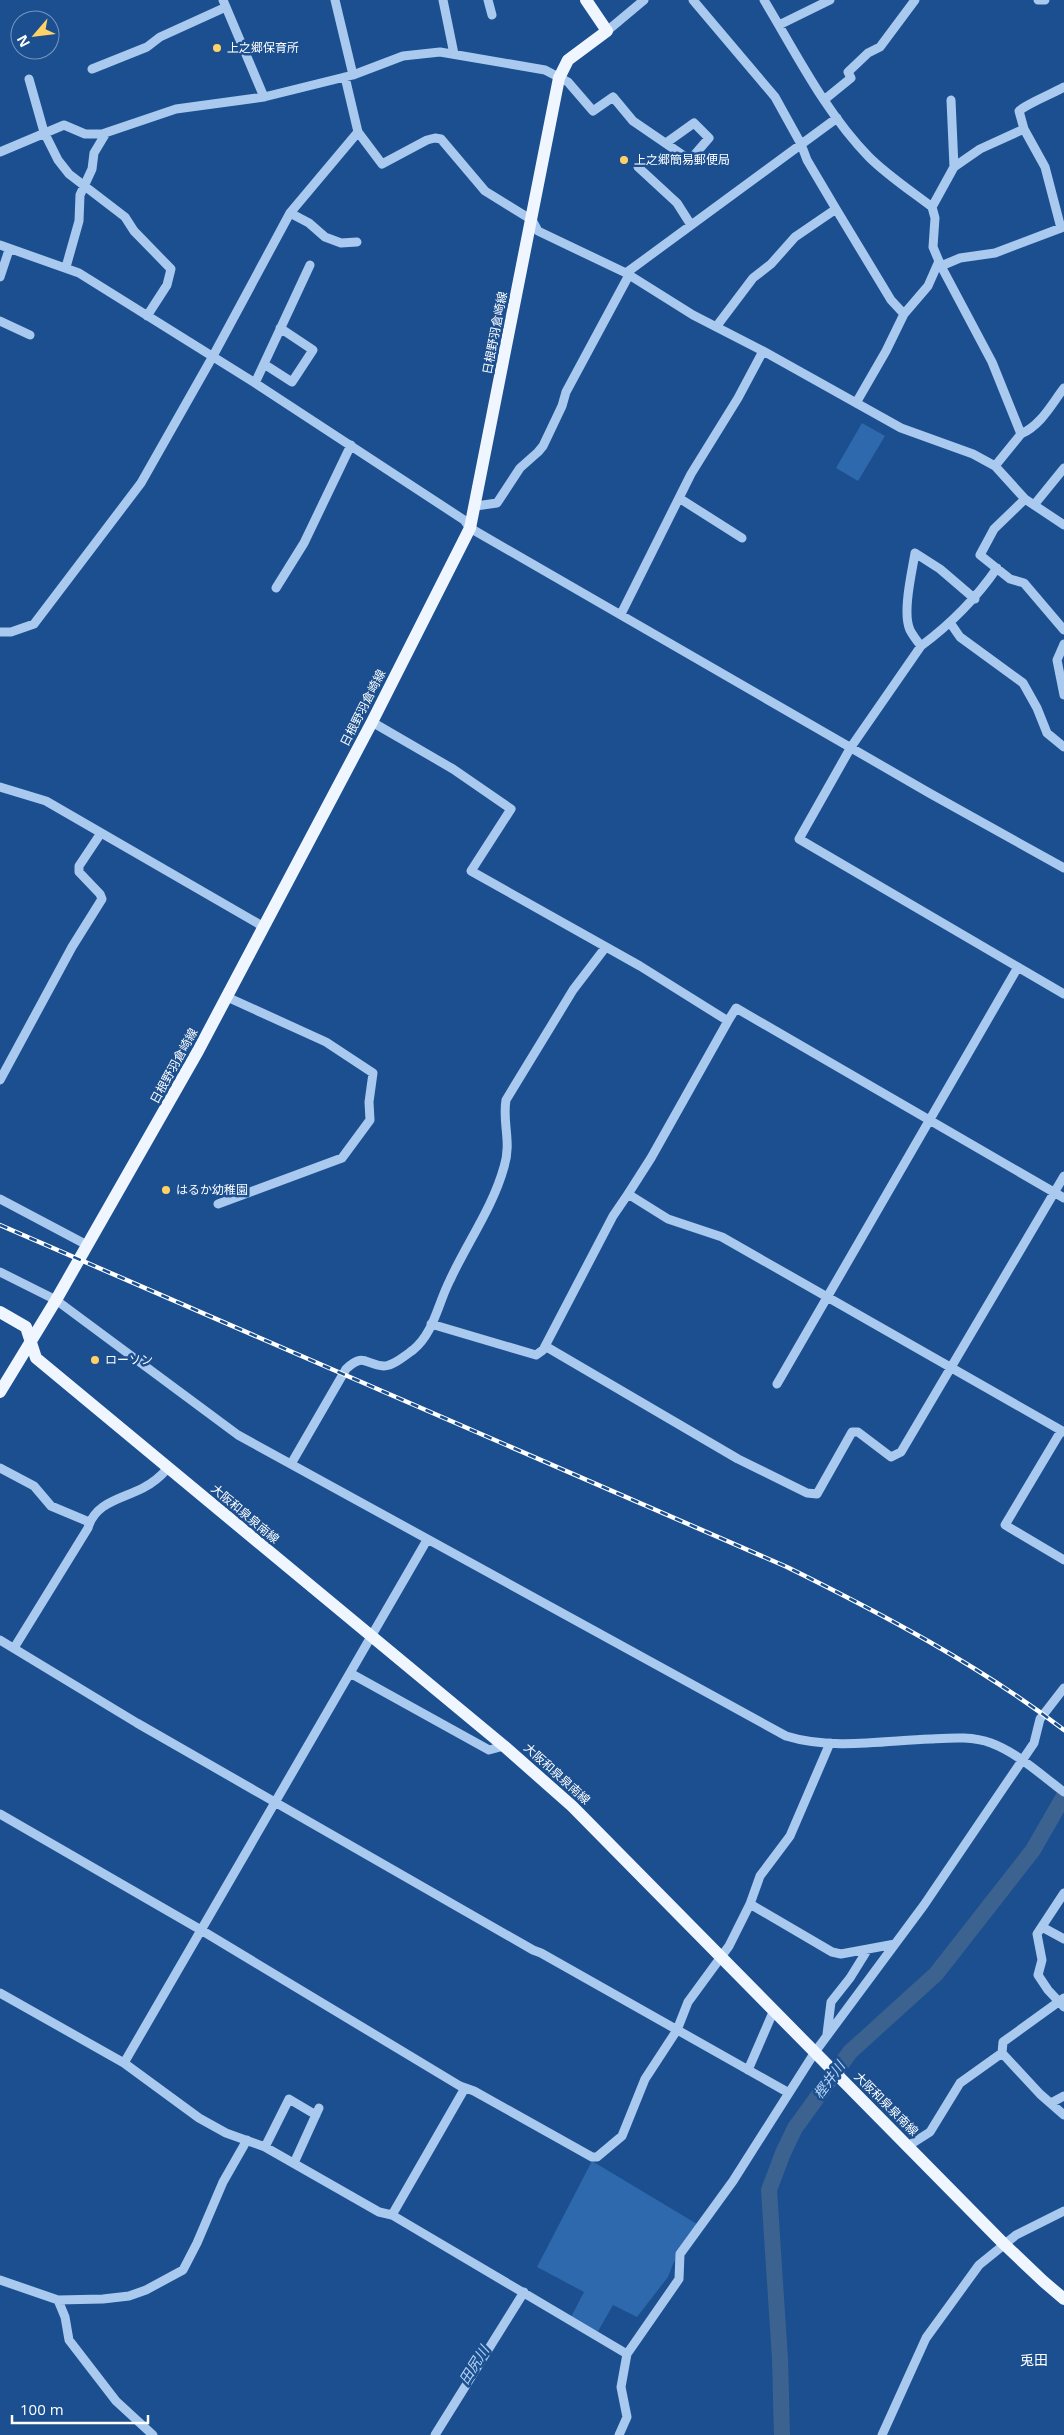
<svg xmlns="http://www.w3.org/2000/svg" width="1064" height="2435" font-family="'Open Sans','Noto Sans JP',sans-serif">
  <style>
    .green { fill: #2e69ad }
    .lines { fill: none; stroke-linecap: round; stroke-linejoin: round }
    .river { stroke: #3c6290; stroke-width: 16 }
    .minor { stroke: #a9c9ee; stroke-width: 9 }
    .major { stroke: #f0f6ff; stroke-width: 12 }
    .rail-casing { stroke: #fff; stroke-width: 4.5 }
    .rail { stroke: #1b4f8f; stroke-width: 2.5; stroke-dasharray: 8; stroke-linecap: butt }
    .poi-dot { fill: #ffd166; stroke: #1b4f8f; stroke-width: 2 }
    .labels { text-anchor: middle; stroke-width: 5; stroke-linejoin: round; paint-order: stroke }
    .poi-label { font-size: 12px; fill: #fff; stroke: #1b4f8f; text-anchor: start }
    .street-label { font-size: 12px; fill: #fff; stroke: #1b4f8f }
    .water-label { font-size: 14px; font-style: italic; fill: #b5d3f5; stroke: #1b4f8f }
    .neighbourhood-label { font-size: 14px; fill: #fff; stroke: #1b4f8f }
  </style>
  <rect width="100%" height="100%" fill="#1b4f8f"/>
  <!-- green -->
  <path class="green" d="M 862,423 L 885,436 L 858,481 L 836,468 Z
    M 592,2161 L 697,2224 L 673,2264 L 668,2277 L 637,2317 L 613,2305 L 597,2333 L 571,2317 L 584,2292 L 537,2267 Z"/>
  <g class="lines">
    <!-- river -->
    <path class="river" d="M 782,2435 L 780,2359 L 769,2190 L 783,2153 L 795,2128 L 850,2052 L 936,1974 L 1033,1850 L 1064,1796"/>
    <!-- minor -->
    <path class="minor" d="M 223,0 L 264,97
      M 335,0 L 353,75
      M 443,0 L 454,54
      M 488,0 L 492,15
      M 693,0 L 775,97 L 801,144 L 807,160 L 836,209 L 891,300 L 904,314
      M 764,0 C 796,53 825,112 869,157 C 887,175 911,191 932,207 L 935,218 L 933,247 L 941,266 L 992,362 L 1021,434 L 995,466 L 1025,499 L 1064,525
      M 1038,0 L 1045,0
      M 779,25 L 830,0
      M 607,31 L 644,0
      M 92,69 L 147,47 L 160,37 L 226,7
      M 345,77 L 358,132 L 382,164 L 427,140 L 435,138 L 441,139 L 485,191 L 532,220 L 538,231 L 626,273 L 693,315 L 763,351 L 901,428 L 973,454 L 995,466
      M 29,79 L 44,132 L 58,160 L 69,174 L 125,217 L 134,231 L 171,269 L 167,285 L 147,316
      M 824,100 L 851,78 L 848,72 L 868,53 L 880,47 L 915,0
      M 951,100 L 954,167
      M 0,152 L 64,125 L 85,134 L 102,134 L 176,109 L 264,97 L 353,75 L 403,56 L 440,52 L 545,70 L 568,82 L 593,111 L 613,97 L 633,121 L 690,160 L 709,138 L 694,123 L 666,143
      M 638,167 L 677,203 L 691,225
      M 932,207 L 954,167 L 980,149 L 1024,129
      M 290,213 L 309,223 L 325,237 L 341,243 L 357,242
      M 0,245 L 79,273 L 255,383 L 464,520 L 470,528 L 931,794 L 1064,868
      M 941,266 L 960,258 L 995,253 L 1061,228 L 1045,167 L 1024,129 L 1019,111 C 1028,103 1052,94 1064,87
      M 66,267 L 79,221 L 80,195 L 92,169 L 94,153 L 106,133
      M 626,273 L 837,118
      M 0,277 L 9,250
      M 0,321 L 30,335
      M 716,327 L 753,278 L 771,264 L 795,237 L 836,209
      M 264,364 L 292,382 L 313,350 L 280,328
      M 255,383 L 310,265
      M 856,403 L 886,351 L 904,314 L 928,286 L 939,261
      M 1021,434 C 1041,425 1051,405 1064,388
      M 679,498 L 742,538
      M 1025,499 L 994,529 L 980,555 L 1010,579 L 1024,583 L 1064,630
      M 1034,505 L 1064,468
      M 476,506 L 497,503 L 520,468 L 538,452 L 543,446 L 562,406 L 566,392 L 629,275
      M 276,588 L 304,543 L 351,445
      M 975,599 L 940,569 L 915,553 C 912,572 902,613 910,630 C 913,636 917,641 921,646 C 952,623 975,600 997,568
      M 621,614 L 691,474 L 738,398 L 763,351
      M 951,624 L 960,637 L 1023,683 L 1037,708 L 1047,733 L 1064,747
      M 0,632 L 11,632 L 34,624 L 141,483 L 213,356 L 290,213 L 358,132
      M 1064,644 L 1057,660 L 1064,695
      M 921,646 L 851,747 L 799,839 L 1064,994
      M 372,722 L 453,769 L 511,809 L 471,871 L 640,966 L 728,1021 L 651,1158 L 628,1194 L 668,1219 L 722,1237 L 1064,1432
      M 0,787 L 46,801 L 264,927
      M 728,1021 L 736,1008 L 1064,1198
      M 0,1080 L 72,947 L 102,899 L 100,894 L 79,872 L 79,866 L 101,833
      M 0,1199 L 87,1245
      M 218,1204 L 342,1158 L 370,1120 L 369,1102 L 373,1073 L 326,1042 L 227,997
      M 0,1272 L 56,1300 L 238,1435 L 786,1736 C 831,1750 883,1741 930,1739 C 950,1738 972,1736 991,1743 C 1018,1753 1041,1775 1064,1792
      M 431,1324 L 536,1355 L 543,1350 L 613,1216 L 628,1194
      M 545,1346 L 738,1459 L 807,1493 L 817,1494 L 852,1432 L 858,1432 L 891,1457 L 901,1452 L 1064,1176
      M 777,1384 L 1018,967
      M 1061,1431 L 1005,1525 L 1064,1560
      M 291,1464 L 346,1369 C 364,1352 365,1365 384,1366 C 393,1366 406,1355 413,1350 C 434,1333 438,1303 450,1280 C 467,1243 493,1207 504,1167 C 512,1142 502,1123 506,1100 L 573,990 L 605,948
      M 0,1468 L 34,1486 L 51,1506 L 89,1522
      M 0,1640 L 137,1723 L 533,1950 L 541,1953 L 789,2093
      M 14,1648 L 88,1528 C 95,1502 122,1499 143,1488 C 153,1483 161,1476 168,1468
      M 350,1673 L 489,1750 L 504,1746
      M 0,1814 L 201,1930 L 460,2086 L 474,2091 L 592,2157 L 597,2157 L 622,2136 L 645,2079 L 677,2030 L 688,2002 L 729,1946 L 750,1904 L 760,1876 L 790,1836 L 830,1743
      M 1064,1893 L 1037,1934 L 1042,1960 L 1038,1975 L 1048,1990 L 1064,2007
      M 750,1904 L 832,1952 L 841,1954 L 895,1944
      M 1042,1927 L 1064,1939
      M 0,1993 L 124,2063 L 199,2118 L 226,2133 L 265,2147 L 379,2212 L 392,2215 L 627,2354
      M 827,2034 L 831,2002 L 850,1978 L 868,1949
      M 1002,2053 L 1040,2094 L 1064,2115
      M 124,2063 L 427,1540
      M 748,2070 L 774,2010
      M 1051,2103 L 1064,2096
      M 908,2146 L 930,2132 L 960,2083 L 1002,2053 L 1003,2042 L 1064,1998
      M 265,2147 L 289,2099 L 316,2115
      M 294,2163 L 319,2108
      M 392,2215 L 465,2088
      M 0,2280 L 58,2300 L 103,2299 L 129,2296 L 146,2290 L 183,2270 L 197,2243 L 223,2182 L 247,2140
      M 58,2300 L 65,2317 L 69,2340 L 116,2401 L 153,2435
      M 435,2435 L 524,2292
      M 619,2435 L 627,2417 L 621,2387 L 627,2354 L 679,2279 L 680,2254 L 733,2181 L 815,2052 L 924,1905 L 1004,1787 L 1034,1743 L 1040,1719 L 1064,1688
      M 882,2435 L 926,2338 L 979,2265 L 1016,2235 L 1064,2211"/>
    <!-- major -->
    <path class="major" d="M 0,1312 L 26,1327 L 36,1358 L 504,1746 L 572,1806 L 1004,2244 L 1043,2281 L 1064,2299
      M 0,1392 L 56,1300 L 198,1051 L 372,722 L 470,528 L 559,78 L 568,60 L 607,31 L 586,0"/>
    <defs>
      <path id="rail" d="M 0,1225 L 787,1567 C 882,1614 979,1665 1064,1730"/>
    </defs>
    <!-- rail casing -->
    <use href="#rail" class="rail-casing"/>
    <!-- rail -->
    <use href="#rail" class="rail"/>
  </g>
  <!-- markers -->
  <g class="poi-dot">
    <circle cx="217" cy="48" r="5"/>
    <circle cx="624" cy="160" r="5"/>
    <circle cx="166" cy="1190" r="5"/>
    <circle cx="95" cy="1360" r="5"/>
  </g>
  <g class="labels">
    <!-- poi labels -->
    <g class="poi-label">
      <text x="227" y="52">上之郷保育所</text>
      <text x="634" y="164">上之郷簡易郵便局</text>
      <text x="176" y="1194">はるか幼稚園</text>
      <text x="105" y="1364">ローソン</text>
    </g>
    <!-- street labels -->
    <g class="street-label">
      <text transform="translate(495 333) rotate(-79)" y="4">日根野羽倉崎線</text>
      <text transform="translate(363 708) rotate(-63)" y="4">日根野羽倉崎線</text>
      <text transform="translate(174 1066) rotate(-61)" y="4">日根野羽倉崎線</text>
      <text transform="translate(245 1514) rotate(40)" y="4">大阪和泉泉南線</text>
      <text transform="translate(557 1774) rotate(42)" y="4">大阪和泉泉南線</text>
      <text transform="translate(886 2104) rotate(45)" y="4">大阪和泉泉南線</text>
    </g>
    <!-- water labels -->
    <g class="water-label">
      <text transform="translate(829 2080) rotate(-54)" y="5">樫井川</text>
      <text transform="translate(474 2365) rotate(-58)" y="5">田尻川</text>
    </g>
    <!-- neighbourhood labels -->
    <g class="neighbourhood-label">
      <text x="1034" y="2365">兎田</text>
    </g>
  </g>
  <!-- north arrow -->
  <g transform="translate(35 35) rotate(242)"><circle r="24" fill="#1b4f8f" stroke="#7695bc"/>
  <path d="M0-4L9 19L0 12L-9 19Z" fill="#ffd166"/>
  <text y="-8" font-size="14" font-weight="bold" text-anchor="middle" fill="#ffffff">N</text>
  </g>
  <!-- scale -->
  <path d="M12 2415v8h136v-8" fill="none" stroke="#ffffff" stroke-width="2.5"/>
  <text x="20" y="2415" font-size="15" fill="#ffffff" stroke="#1b4f8f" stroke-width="4" paint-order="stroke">100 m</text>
</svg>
